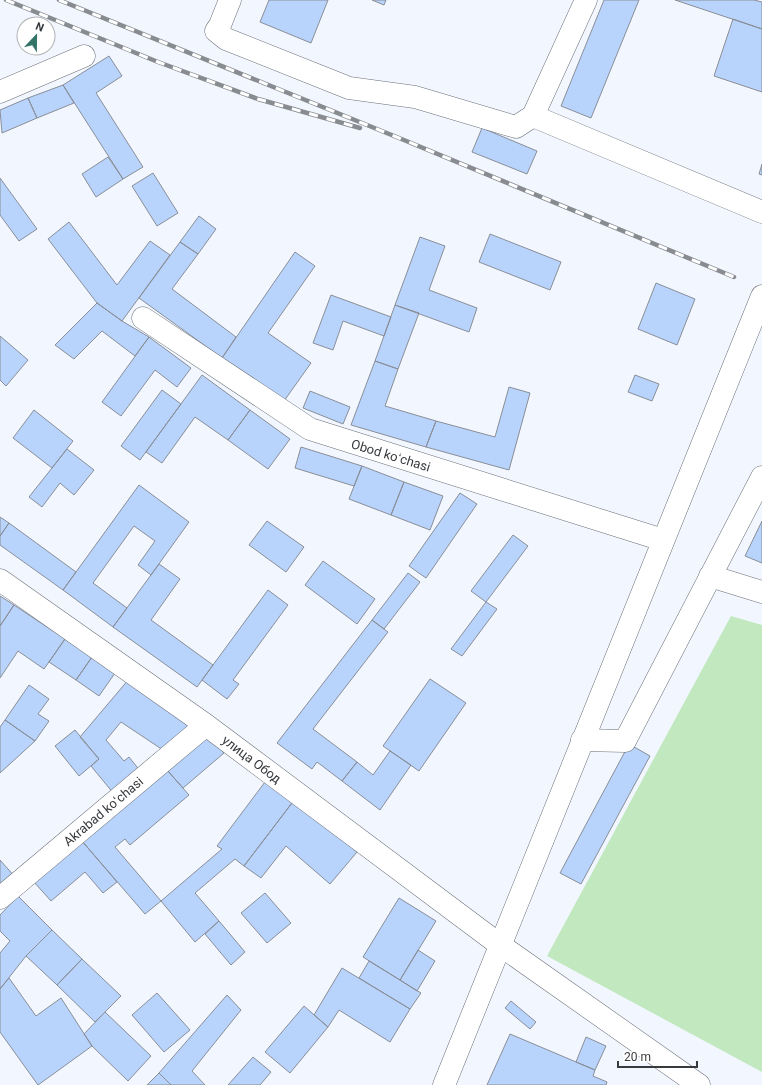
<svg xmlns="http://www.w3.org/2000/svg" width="762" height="1085" font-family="Roboto,sans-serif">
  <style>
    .green { fill: #c1e8be }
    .building { fill: #b8d4fd; stroke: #898e97 }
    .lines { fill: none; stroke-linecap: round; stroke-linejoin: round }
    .minor-casing { stroke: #6a6f77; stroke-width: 23 }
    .major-casing { stroke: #6a6f77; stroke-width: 23 }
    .minor { stroke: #fff; stroke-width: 22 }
    .major { stroke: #fff; stroke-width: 22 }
    .rail-casing { stroke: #888c91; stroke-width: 4.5 }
    .rail { stroke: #fff; stroke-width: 3; stroke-dasharray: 9; stroke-linecap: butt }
    .labels { text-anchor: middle; stroke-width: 4; stroke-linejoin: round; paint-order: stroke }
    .street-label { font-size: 13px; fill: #373a3d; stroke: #fff }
  </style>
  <rect width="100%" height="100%" fill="#f2f7ff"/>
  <!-- green -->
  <path class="green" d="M 731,616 L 762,625 L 762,1072 L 547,956 Z"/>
  <!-- building -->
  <path class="building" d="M 269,0 L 328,0 L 311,43 L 260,22 Z
    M 372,0 L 386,0 L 384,5 Z
    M 604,0 L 639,0 L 591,118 L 561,106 Z
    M 675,0 L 754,0 L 762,2 L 762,29 Z
    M 733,19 L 762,29 L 762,92 L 714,76 Z
    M 109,56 L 122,76 L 96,93 L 143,167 L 123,179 L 63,85 Z
    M 63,85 L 74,103 L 37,118 L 28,98 Z
    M 28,98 L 37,118 L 2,133 L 0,110 Z
    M 482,128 L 537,151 L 527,174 L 472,152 Z
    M 108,157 L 123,179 L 96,197 L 82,174 Z
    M 762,164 L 762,175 L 759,174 Z
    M 153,173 L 178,213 L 157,226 L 132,186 Z
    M 0,178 L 37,229 L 19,241 L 0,215 Z
    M 199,216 L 216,229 L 198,254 L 180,242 Z
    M 69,222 L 117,285 L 150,241 L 170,255 L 122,321 L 97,303 L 48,239 Z
    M 490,234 L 561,262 L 550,290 L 479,262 Z
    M 420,237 L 445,246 L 429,290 L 477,308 L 469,332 L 395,305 Z
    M 180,242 L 198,254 L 172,289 L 236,337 L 222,358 L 139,298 Z
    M 295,252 L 315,266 L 268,333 L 311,363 L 284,401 L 222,358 Z
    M 656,283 L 695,299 L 677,345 L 638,329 Z
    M 331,295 L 391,317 L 384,336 L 343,321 L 333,350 L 313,343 Z
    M 97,303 L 122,321 L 149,337 L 135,356 L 102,331 L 74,359 L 55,345 Z
    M 395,305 L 419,313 L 398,369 L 375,361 Z
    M 0,336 L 28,360 L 6,386 L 0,380 Z
    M 149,337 L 191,368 L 177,387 L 155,370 L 121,416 L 102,402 Z
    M 375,361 L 398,369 L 385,406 L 436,421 L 426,447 L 351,425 Z
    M 202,375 L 250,410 L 228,440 L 195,417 L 162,463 L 146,452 Z
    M 635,375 L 659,384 L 652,401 L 628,392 Z
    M 509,387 L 530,393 L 509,470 L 426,447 L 436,421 L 495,437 Z
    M 162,390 L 181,404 L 140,460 L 121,446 Z
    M 310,391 L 350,407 L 343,424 L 303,408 Z
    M 34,410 L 73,441 L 52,468 L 13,438 Z
    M 250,410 L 290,439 L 268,469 L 228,440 Z
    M 301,447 L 362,466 L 354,486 L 295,468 Z
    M 67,449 L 94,470 L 74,495 L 60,483 L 42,507 L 29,497 Z
    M 362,466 L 404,482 L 391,515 L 349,499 Z
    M 404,482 L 443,496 L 430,530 L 391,515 Z
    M 139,485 L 189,522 L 151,575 L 138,565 L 155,541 L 134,526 L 93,583 L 127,608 L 113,627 L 63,590 Z
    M 460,493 L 477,504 L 426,578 L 409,566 Z
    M 0,517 L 9,523 L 0,536 Z
    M 267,521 L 304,547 L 286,572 L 249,545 Z
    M 762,521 L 762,563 L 745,556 Z
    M 9,523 L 76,572 L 63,590 L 0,545 L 0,536 Z
    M 513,535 L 528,546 L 486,602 L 471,591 Z
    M 323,561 L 375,599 L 357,624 L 305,585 Z
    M 159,564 L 180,579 L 151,620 L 213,665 L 197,687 L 113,627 Z
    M 408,573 L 420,582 L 384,629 L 372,620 Z
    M 268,590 L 288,605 L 233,680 L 239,684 L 227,699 L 202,680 Z
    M 0,596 L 14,605 L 0,626 Z
    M 486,602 L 497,609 L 462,656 L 451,649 Z
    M 14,605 L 65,639 L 44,669 L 18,651 L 0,678 L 0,626 Z
    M 372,620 L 388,632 L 313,729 L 357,762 L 342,781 L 317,762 L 312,769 L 277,743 Z
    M 65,639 L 92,657 L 76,680 L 49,662 Z
    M 92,657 L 115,673 L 99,696 L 76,680 Z
    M 129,679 L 198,726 L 166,752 L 121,722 L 106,740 L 124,761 L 129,757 L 141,772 L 114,794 L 91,766 L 99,759 L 80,737 Z
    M 430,679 L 466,703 L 419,771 L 383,746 Z
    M 29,685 L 49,699 L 38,714 L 49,721 L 35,741 L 5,720 Z
    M 5,720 L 35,741 L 0,773 L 0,727 Z
    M 75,730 L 99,759 L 79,776 L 55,746 Z
    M 209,735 L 224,753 L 183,788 L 167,770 Z
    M 629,744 L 650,756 L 581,884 L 560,873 Z
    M 390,751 L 411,765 L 380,810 L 342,781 L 357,762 L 373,775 Z
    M 167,770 L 189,795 L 130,845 L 125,839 L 115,847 L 161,901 L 145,914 L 82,841 Z
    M 268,778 L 295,799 L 244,866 L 235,859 L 195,893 L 219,921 L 195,942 L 161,901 L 222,849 L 217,846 Z
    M 295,799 L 357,852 L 330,884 L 286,846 L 261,878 L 244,866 Z
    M 82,841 L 117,882 L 103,893 L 85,872 L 51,901 L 34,882 Z
    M 0,860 L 16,878 L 0,892 Z
    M 265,893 L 291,923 L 267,943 L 241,913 Z
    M 18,896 L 52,930 L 26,956 L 0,989 L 0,953 L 10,941 L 0,931 L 0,915 Z
    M 399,898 L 436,921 L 400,980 L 363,957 Z
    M 219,921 L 245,952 L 231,965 L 205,934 Z
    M 52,930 L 82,959 L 57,985 L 26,956 Z
    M 418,950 L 435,961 L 417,991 L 400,980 Z
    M 82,959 L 121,996 L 95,1022 L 57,985 Z
    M 369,961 L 421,993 L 410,1009 L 359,978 Z
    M 342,968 L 410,1009 L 390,1042 L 339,1010 L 328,1027 L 314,1015 Z
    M 9,978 L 36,1016 L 61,998 L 92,1046 L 38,1085 L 0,1032 L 0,989 Z
    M 157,993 L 190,1030 L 164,1052 L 132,1015 Z
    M 227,995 L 241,1010 L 192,1071 L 205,1085 L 171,1085 L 159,1073 Z
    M 511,1001 L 536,1022 L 530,1029 L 505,1008 Z
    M 304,1006 L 328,1027 L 290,1073 L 265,1052 Z
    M 105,1012 L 151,1056 L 128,1081 L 92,1046 L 84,1034 Z
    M 510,1034 L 595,1070 L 593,1076 L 607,1082 L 606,1085 L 487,1085 Z
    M 586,1037 L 606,1046 L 595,1070 L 576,1062 Z
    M 253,1057 L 271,1072 L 260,1085 L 228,1085 Z
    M 159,1073 L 171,1085 L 147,1085 Z"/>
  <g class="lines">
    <defs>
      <path id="minor" d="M 230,0 L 220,25 L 216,31 L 226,39 L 349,88 L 415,97 L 516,127 L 533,116 L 762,212
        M 0,92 L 84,56
        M 533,116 L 586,0
        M 143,318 L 310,429 L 663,540
        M 710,576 L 762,592
        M 0,580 L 206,725 L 500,945 L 699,1085
        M 582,740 L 625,741 L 762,477
        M 0,898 L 206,725"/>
      <path id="major" d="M 444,1085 L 762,296"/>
    </defs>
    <!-- minor casing -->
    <use href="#minor" class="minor-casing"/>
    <!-- major casing -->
    <use href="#major" class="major-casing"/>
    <!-- minor -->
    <use href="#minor" class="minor"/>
    <!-- major -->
    <use href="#major" class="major"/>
    <defs>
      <path id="rail" d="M 6,0 L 158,62 L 258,99 L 360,128
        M 59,0 L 399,138 L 734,277"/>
    </defs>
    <!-- rail casing -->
    <use href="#rail" class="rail-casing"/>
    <!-- rail -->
    <use href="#rail" class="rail"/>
  </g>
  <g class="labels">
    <!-- street labels -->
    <g class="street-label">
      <text transform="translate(391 455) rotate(17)" y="5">Obod koʻchasi</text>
      <text transform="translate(252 759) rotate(37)" y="5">улица Обод</text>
      <text transform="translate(103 811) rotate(-40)" y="5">Akrabad koʻchasi</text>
    </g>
  </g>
  <!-- north arrow -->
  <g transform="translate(36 36) rotate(22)"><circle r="19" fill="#ffffff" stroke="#afb0b1"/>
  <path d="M0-3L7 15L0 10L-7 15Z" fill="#327568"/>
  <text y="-6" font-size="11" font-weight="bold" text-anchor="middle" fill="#373a3d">N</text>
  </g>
  <!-- scale -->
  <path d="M618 1061v6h79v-6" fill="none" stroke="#373a3d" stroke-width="2"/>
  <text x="624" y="1061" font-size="12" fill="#373a3d" stroke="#ffffff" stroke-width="3" paint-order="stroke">20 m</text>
</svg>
